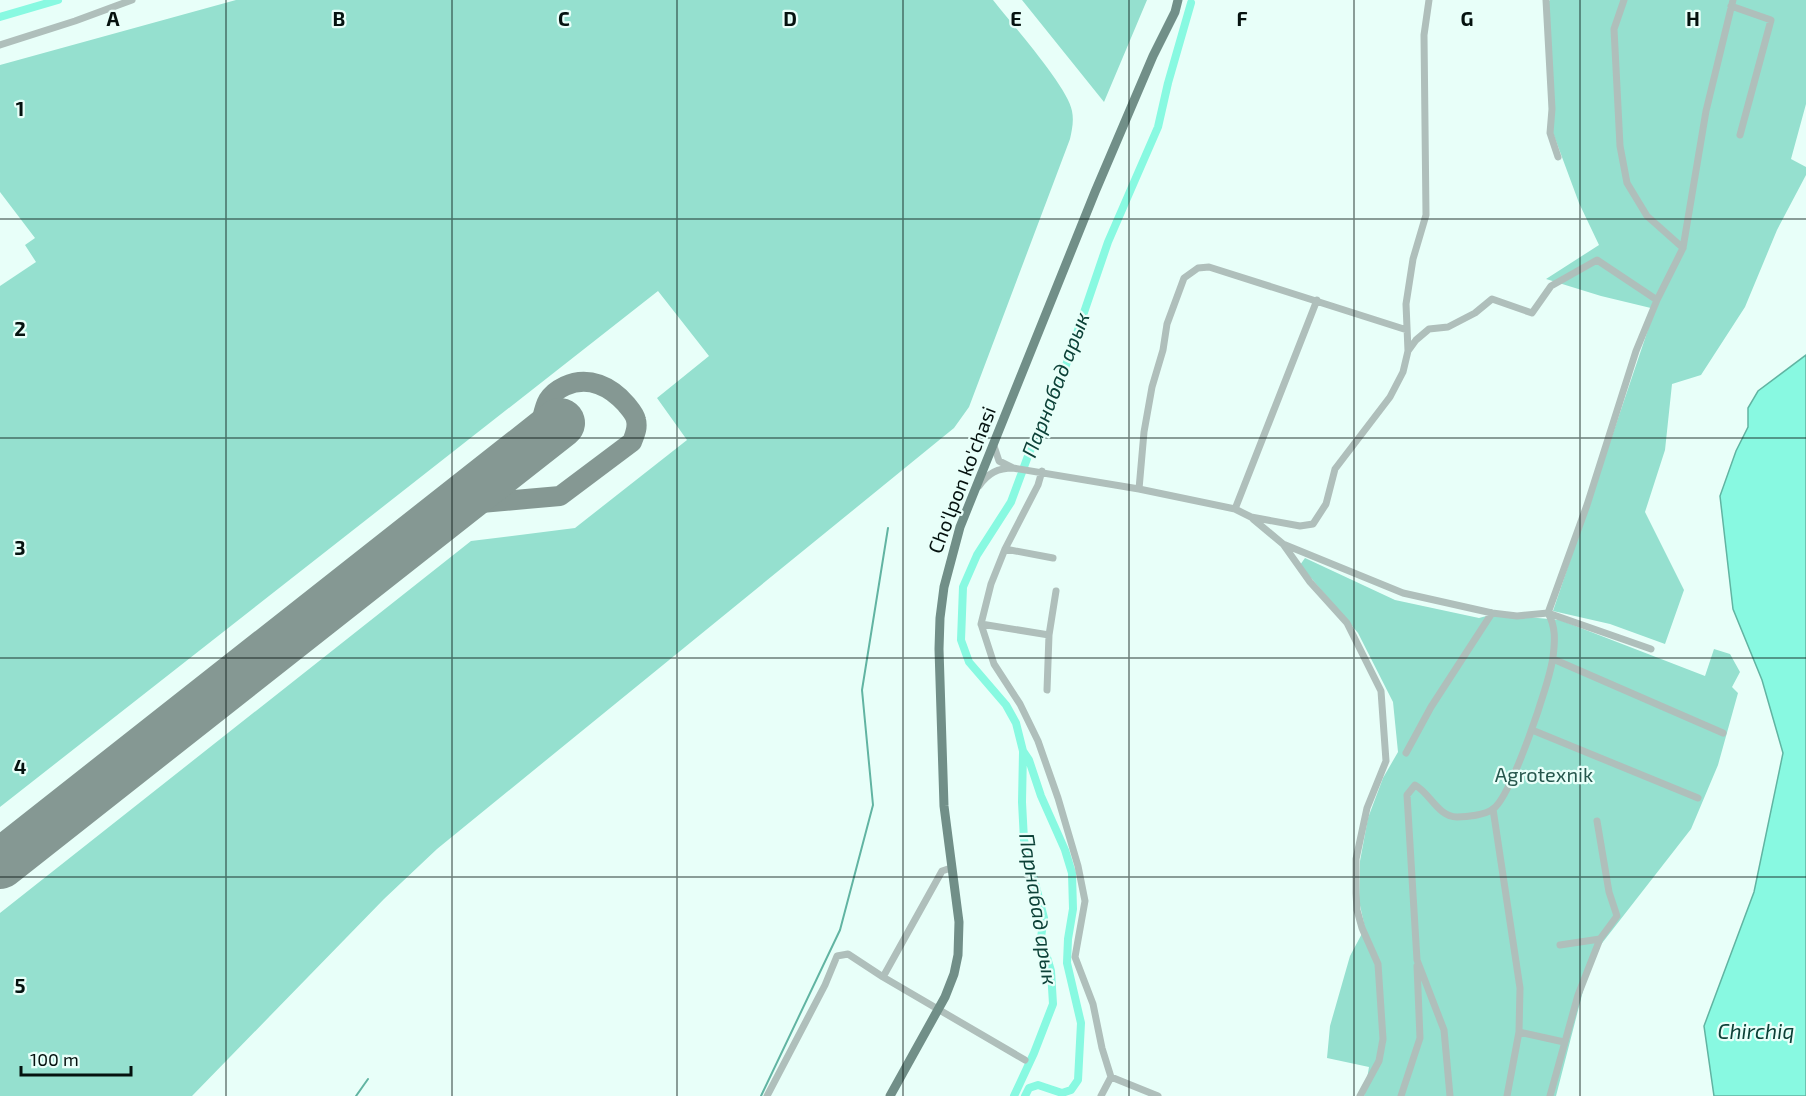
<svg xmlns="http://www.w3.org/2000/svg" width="1806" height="1096" font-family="'Exo 2',sans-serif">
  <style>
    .green { fill: #95e0cf }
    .water { fill: #88f9e1; stroke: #61b4a2; stroke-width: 1.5 }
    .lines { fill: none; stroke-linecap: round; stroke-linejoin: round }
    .stream { stroke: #61b4a2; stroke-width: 2 }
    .canal { stroke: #88f9e1; stroke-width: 8 }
    .taxiway { stroke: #859893; stroke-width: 20 }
    .runway { stroke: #859893; stroke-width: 50 }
    .minor { stroke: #afbfbb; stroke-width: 7 }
    .major { stroke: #718f88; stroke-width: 9 }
    .grid { fill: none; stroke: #05120f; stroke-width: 1.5; stroke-opacity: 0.55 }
    .labels { text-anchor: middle; stroke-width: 4.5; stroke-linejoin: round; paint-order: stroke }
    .street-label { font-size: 20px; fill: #05120f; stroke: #e8fff9 }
    .park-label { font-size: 20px; fill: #26574d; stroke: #e8fff9 }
    .water-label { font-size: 21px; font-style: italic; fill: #0c4137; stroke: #e8fff9 }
    .grid-label { font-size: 20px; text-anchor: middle; font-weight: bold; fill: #05120f; stroke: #e8fff9; stroke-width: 4.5; stroke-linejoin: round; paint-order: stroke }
  </style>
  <rect width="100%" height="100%" fill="#e8fff9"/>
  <!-- green -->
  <path class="green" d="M 236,0 L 993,0 C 1011,23 1068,87 1072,111 C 1074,121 1072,130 1070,139 L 969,407 L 954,428 L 437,849 L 384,899 L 192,1096 L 0,1096 L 0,913 L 471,541 L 575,528 L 687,440 L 657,398 L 709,356 L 658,291 L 0,807 L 0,286 L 36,262 L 25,245 L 35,238 L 0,192 L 0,65 Z
    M 1022,0 L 1147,0 L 1104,102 Z
    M 1550,0 L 1806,0 L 1806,104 L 1791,159 L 1806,167 L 1806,175 L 1777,230 L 1745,307 L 1701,375 L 1672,384 L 1665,450 L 1645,512 L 1684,590 L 1665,644 L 1610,624 L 1553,611 L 1655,309 L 1601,296 L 1546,279 L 1599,245 L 1579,203 L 1549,122 L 1548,2 Z
    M 1305,558 L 1395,600 L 1479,618 L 1494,614 L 1560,620 L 1705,676 L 1714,649 L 1730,654 L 1740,672 L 1732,687 L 1738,693 L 1718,765 L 1691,829 L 1592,956 L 1556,1096 L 1364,1096 L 1369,1067 L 1327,1058 L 1330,1026 L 1350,956 L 1365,928 L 1359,901 L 1360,861 L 1368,818 L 1383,778 L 1398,752 L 1393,702 L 1358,633 L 1300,565 Z"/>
  <!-- water -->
  <path class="water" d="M 1806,355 L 1806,1096 L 1714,1096 L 1704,1026 L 1754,892 L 1783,753 L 1762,680 L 1733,609 L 1720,496 L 1736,451 L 1748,427 L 1748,408 L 1758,391 Z"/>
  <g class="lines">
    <!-- stream -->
    <path class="stream" d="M 356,1096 L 368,1079
      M 761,1096 L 840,930 L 873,805 L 862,690 L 888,528"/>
    <!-- canal -->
    <path class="canal" d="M 0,17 L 58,0
      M 1014,1096 L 1034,1053 L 1053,1004 L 1051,971 L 1041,937 L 1044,918 L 1024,840 L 1022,802 L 1023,752
      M 1025,1096 L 1029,1088 L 1038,1085 L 1062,1093 L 1071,1090 L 1078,1080 L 1081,1023 L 1067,963 L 1068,939 L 1073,909 L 1072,873 L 1065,850 L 1041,796 L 1029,760 L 1023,751 L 1016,723 L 1006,705 L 969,662 L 961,640 L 963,587 L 977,555 L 1011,502 L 1028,456 L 1063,374 L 1108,242 L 1158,127 L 1168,83 L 1191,3"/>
    <!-- taxiway -->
    <path class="taxiway" d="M 447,512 L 461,506 L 470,504 L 560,496 L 632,442 C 635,434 638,428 636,420 C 635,414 630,409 626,404 C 611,387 589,375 565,386 C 544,396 545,408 540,427 C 537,435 531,443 526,450"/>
    <!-- runway -->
    <path class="runway" d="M 0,864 L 560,423"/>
    <!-- minor -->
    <path class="minor" d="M 1546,0 L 1552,109 L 1550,133 L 1558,157
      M 1624,0 L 1614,29 L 1620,146 L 1627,183 L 1647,216 L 1683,248
      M 1731,6 L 1771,20 L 1740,135
      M 0,45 L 75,21 L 132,0
      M 1408,351 L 1416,340 L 1429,329 L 1448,327 L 1475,313 L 1492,299 L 1532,313 L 1551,286 L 1597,260 L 1657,300
      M 1013,468 L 1139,489 L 1235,509 L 1251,517 L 1300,526 L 1313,524 L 1326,504 L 1335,469 L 1390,397 L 1403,372 L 1408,351 L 1406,304 L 1413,259 L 1426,215 L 1424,35 L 1429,0
      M 1042,471 L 1038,485 L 1005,549 L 991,584 L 981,624 L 994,664 L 1020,704 L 1038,741 L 1058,798 L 1078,866 L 1085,901 L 1075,957 L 1093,1004 L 1102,1048 L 1111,1077 L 1101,1096
      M 979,486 C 988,473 998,468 1013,468 L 999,461 L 994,446
      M 1139,489 L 1144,432 L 1152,387 L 1163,350 L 1167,324 L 1184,278 L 1198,268 L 1209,267 L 1407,330
      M 1235,509 L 1317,300
      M 1253,519 L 1283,544 L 1403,593 L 1492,613 L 1517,616 L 1548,613 L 1651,649
      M 1283,544 L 1310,582 L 1347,623 L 1381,691 L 1386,761 L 1367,808 L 1356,859 L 1356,893 L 1357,910 L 1362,928 L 1378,964 L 1383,1039 L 1379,1061 L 1360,1096
      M 1005,549 L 1053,558
      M 981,624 L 1049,635
      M 1553,659 L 1723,733
      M 1047,690 L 1049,635 L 1056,591
      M 1532,730 L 1698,798
      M 1406,753 L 1431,707 L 1492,613
      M 1493,809 L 1520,988 L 1519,1032 L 1507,1096
      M 1560,945 L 1600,939
      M 883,977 L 942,871 L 951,868
      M 1519,1032 L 1564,1042
      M 1111,1077 L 1158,1096
      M 767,1096 L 825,985 L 837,956 L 848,954 L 883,977 L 1025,1060
      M 1401,1096 L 1420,1038 L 1417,966
      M 1450,1096 L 1444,1030 L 1417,960 L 1407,795 L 1415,785 C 1430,793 1438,817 1457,817 C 1467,817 1485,815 1493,809 C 1511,797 1550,682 1553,657 C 1555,641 1556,627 1548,613 L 1587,505 L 1636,351 L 1657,300 L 1683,248 L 1706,111 L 1733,0
      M 1550,1096 L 1578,995 L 1600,939 L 1617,916 L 1609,892 L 1597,821"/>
    <!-- major -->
    <path class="major" d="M 890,1096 L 945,997 L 954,974 L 958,955 L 959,922 L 944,806 L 939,649 L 940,618 L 944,587 L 960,527 L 1095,192 L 1153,56 L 1175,12 L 1178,0"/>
  </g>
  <!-- grid -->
  <path class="grid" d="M 226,0 L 226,1096M 452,0 L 452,1096M 677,0 L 677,1096M 903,0 L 903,1096M 1129,0 L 1129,1096M 1354,0 L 1354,1096M 1580,0 L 1580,1096M 0,219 L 1806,219M 0,438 L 1806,438M 0,658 L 1806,658M 0,877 L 1806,877"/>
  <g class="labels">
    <!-- street labels -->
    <g class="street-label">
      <text transform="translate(962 480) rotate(-69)" y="7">Cho'lpon ko'chasi</text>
    </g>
    <!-- park labels -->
    <g class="park-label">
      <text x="1544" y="782">Agrotexnik</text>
    </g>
    <!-- water labels -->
    <g class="water-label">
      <text transform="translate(1056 385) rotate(-69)" y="7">Парнабад арык</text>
      <text transform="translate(1038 909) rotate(81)" y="7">Парнабад арык</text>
      <text x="1756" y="1039">Chirchiq</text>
    </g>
  </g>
  <g class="grid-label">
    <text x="113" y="26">A</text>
    <text x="339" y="26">B</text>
    <text x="564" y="26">C</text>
    <text x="790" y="26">D</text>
    <text x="1016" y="26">E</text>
    <text x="1242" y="26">F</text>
    <text x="1467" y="26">G</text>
    <text x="1693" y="26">H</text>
    <text x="20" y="116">1</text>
    <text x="20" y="336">2</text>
    <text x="20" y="555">3</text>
    <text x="20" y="774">4</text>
    <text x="20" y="993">5</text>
  </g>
  <!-- scale -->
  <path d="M21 1066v9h110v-9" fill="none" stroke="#05120f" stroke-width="3"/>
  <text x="30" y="1066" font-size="18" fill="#05120f" stroke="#e8fff9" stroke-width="4.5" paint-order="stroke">100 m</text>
</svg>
